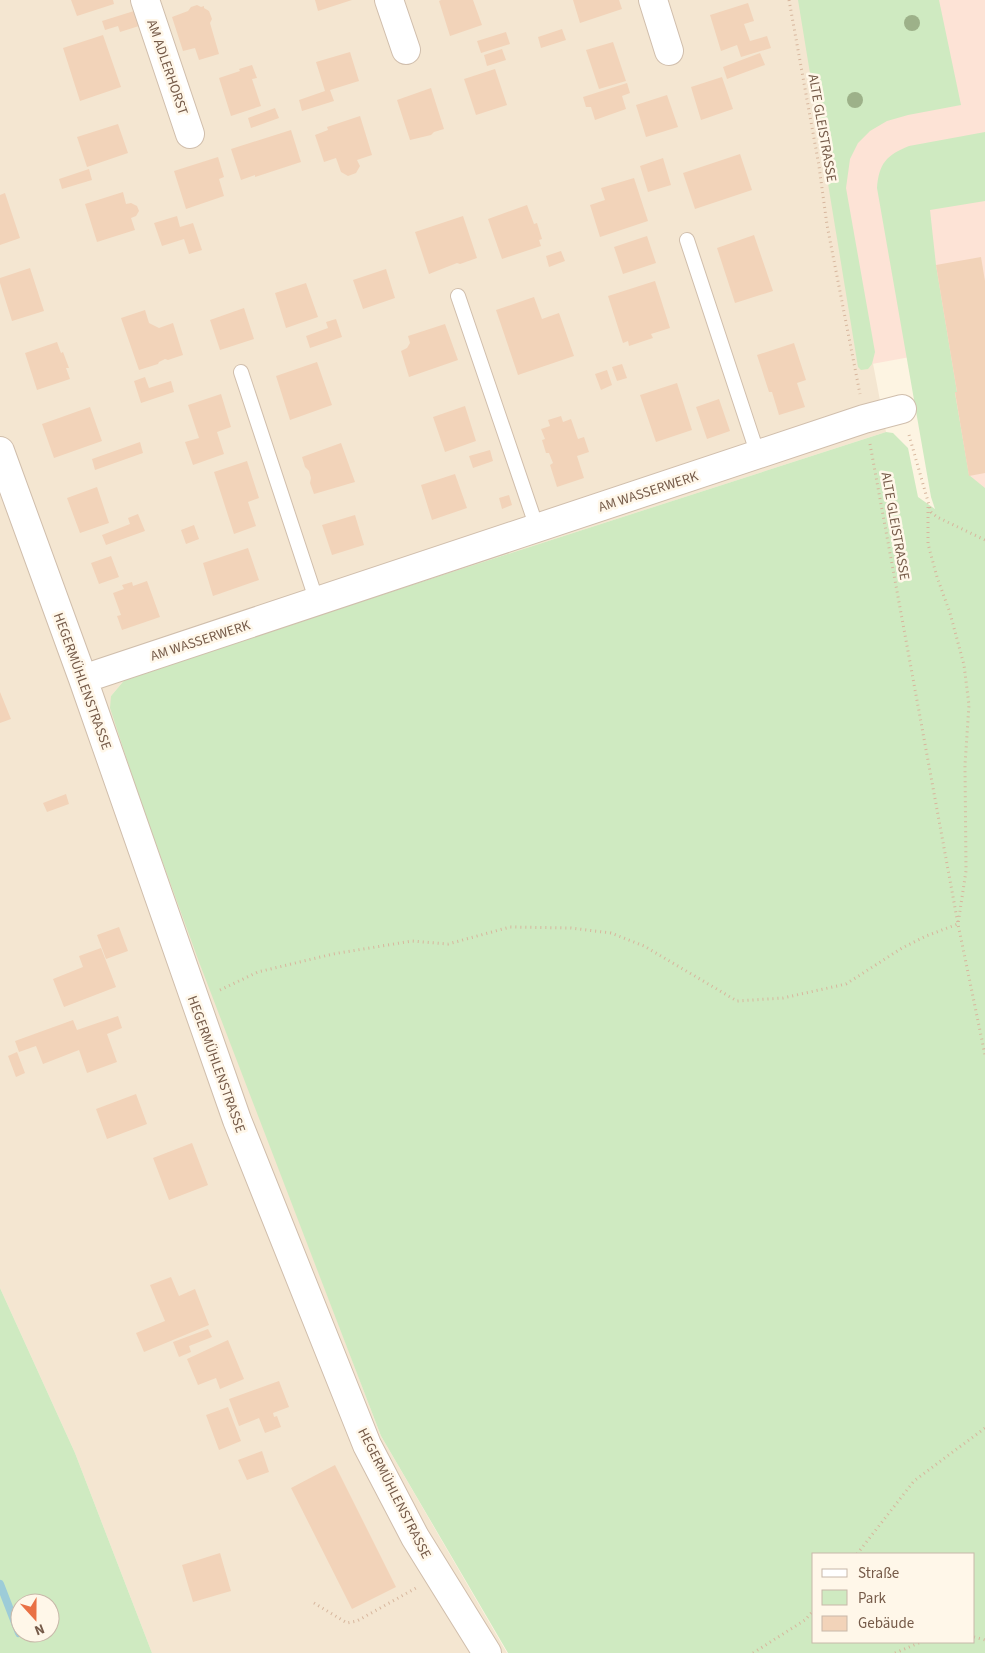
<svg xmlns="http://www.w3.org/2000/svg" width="985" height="1653" font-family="'Source Sans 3',sans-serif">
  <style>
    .residential { fill: #f4e6d1 }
    .commercial { fill: #fde3d6 }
    .green { fill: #cfeac1; fill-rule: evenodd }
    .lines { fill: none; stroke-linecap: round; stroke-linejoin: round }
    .stream { stroke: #9dccd8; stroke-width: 8 }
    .building { fill: #f2d3b9 }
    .service-casing { stroke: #d0beac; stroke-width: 16 }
    .minor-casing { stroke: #d0beac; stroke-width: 30 }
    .path { stroke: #d7b69d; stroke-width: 3; stroke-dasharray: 1 4; stroke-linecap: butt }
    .service { stroke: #fff; stroke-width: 14 }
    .minor { stroke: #fff; stroke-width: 28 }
    .tree { fill: #9db189 }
    .labels { text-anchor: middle; stroke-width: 5; stroke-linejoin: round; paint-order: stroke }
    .street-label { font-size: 14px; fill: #755a48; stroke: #fff7e9 }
  </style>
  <rect width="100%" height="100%" fill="#fdf4e2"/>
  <!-- residential -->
  <path class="residential" d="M 0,0 L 804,0 L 886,432 L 127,677 L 111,696 L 225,1026 L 381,1436 L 507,1653 L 152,1653 L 75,1453 L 0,1288 Z"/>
  <!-- commercial -->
  <path class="commercial" d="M 804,0 L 985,0 L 985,533 L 938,512 L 910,357 L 872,364 Z"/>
  <!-- green -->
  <path class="green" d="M 798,0 L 939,0 L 961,105 L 908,115 L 887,121 L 870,131 L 858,143 L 850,159 L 846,188 L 875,352 L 872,364 L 868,369 L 861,370 L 858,367 Z
    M 985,132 L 985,201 L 930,210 L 936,265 L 957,392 L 955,393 L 969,475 L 985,488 L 985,1653 L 508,1653 L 381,1436 L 199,962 L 140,800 L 110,708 L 111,696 L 127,677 L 886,432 L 893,433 L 908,448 L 918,497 L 935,509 L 931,497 L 877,188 C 879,164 886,155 909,146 ZM 814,1554 L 974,1554 L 974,1642 L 814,1642 Z
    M 0,1288 L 75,1453 L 152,1653 L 0,1653 ZM 20,1603 L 50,1603 L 50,1633 L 20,1633 Z"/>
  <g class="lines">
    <!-- stream -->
    <path class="stream" d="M 0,1584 L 19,1633"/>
  </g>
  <!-- building -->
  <path class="building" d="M 71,0 L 113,0 L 114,4 L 77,16 Z
    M 315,0 L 352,0 L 318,11 Z
    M 441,0 L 473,0 L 482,25 L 450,36 L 439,1 Z
    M 573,0 L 619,0 L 622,9 L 580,23 Z
    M 748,3 L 754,21 L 744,24 L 750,41 L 767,36 L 771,48 L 741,57 L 737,45 L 721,51 L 710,15 Z
    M 197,5 L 201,7 L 204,6 L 204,8 L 209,11 L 212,19 L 210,23 L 219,54 L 199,60 L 195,48 L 183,51 L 172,17 L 188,11 L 191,7 Z
    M 134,11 L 139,26 L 120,32 L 118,26 L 105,30 L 102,21 Z
    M 562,29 L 566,40 L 541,48 L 538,37 Z
    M 506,32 L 510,44 L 481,53 L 477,41 Z
    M 103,35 L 121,87 L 80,101 L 63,48 Z
    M 613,42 L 626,81 L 599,89 L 586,50 Z
    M 502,49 L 506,60 L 487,66 L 484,55 Z
    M 350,52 L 359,81 L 330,90 L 334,101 L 302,111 L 299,100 L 325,91 L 316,62 Z
    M 760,53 L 765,65 L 727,79 L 723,67 Z
    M 252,65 L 257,78 L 252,79 L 261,106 L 231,116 L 219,78 L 240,71 L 239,69 Z
    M 495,69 L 507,105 L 476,115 L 464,79 Z
    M 722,77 L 733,109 L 701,120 L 691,87 Z
    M 627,83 L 630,93 L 622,96 L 626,109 L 595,120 L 591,107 L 586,107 L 583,97 Z
    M 431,88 L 444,129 L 434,132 L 431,135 L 410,140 L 397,100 Z
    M 667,95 L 678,127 L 646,137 L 636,105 Z
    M 275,108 L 279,118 L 251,128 L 248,118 Z
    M 360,116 L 372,155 L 357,160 L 360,166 L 356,173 L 348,176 L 341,172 L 336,158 L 324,162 L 315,135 L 328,130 L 327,127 Z
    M 118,124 L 128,153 L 87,167 L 77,137 Z
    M 291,130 L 301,162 L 255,177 L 255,175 L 241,180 L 231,149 Z
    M 740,154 L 752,190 L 695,209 L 683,173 Z
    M 218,157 L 224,177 L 219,179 L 224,196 L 186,209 L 174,171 Z
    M 663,158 L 671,185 L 648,192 L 640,166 Z
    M 89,169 L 92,180 L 62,189 L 59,179 Z
    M 634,178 L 648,221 L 600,237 L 590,205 L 605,200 L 601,188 Z
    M 123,192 L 126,204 L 131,203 L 137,206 L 139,211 L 136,216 L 131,218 L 135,230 L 97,242 L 85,204 Z
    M 5,193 L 20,238 L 0,245 L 0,195 Z
    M 527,205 L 534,224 L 537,223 L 542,239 L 539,240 L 541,246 L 502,259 L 488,219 Z
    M 177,216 L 180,227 L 193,223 L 202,250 L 189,254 L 184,239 L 162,246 L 154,223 Z
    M 463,216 L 477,258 L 460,264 L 457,263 L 429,274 L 415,232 Z
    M 754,235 L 773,291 L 735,303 L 717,248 Z
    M 647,236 L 656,263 L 623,274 L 614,247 Z
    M 561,251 L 565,261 L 549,267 L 546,256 Z
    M 981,257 L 985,281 L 985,473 L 969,476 L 955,392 L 957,392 L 936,265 Z
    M 30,268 L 44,311 L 12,321 L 0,283 L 0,278 Z
    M 386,269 L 395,298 L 363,309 L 353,280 Z
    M 655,281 L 670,328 L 651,334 L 653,338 L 629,346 L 628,341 L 623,343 L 608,296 Z
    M 306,283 L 318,317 L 286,328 L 275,293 Z
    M 534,297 L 542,319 L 559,313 L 574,356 L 518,375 L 496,310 Z
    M 244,308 L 254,339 L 220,350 L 210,320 Z
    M 145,310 L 149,323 L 159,328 L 173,323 L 183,355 L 168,360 L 165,359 L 159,362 L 158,364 L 139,370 L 121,318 Z
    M 336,319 L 342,337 L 310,348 L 306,336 L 328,328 L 326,322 Z
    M 445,324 L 458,360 L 409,377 L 401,351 L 407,348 L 410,343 L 408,336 Z
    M 57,342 L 61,353 L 63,352 L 69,368 L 66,368 L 70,379 L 37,390 L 25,353 Z
    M 794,343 L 806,380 L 797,383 L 805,407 L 779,415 L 772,392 L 769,392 L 757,355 Z
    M 317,362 L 332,405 L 290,420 L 276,376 Z
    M 622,364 L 627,378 L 617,381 L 612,367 Z
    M 607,370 L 612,385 L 601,390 L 595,374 Z
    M 145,377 L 149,388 L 171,381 L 174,392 L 141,403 L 134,381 Z
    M 677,383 L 692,430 L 656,442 L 640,395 Z
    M 221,394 L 231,427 L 217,432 L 224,454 L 193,465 L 185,442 L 199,438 L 188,405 Z
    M 719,399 L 730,431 L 707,439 L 696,407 Z
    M 465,406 L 476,441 L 445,452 L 433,417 Z
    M 90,407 L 102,441 L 54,458 L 42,424 Z
    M 561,416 L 563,422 L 571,419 L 578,439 L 584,437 L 589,452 L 577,456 L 584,478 L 557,487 L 550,465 L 553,463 L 549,453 L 546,453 L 542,440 L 545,439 L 541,429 L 550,426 L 548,420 Z
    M 140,442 L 143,453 L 95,470 L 92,459 Z
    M 341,443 L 355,482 L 314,494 L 310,483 L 311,478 L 309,471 L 305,467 L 302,457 Z
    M 490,450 L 493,461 L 473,468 L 469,456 Z
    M 247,461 L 259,498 L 248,502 L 256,526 L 234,534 L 214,472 Z
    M 455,474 L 467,508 L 432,520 L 421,485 Z
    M 97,487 L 109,523 L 80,533 L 67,498 Z
    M 509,495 L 512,505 L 502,509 L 499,498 Z
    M 138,514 L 145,531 L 106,545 L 102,535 L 130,524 L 128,518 Z
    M 355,515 L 364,545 L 332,555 L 322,525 Z
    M 194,525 L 199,539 L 186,544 L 181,530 Z
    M 248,548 L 259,580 L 213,596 L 203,563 Z
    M 111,556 L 119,577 L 99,584 L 91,563 Z
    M 147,581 L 160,617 L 122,630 L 117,616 L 121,615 L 113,593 L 124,589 L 122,585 L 132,582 L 133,586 Z
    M 0,692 L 11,719 L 0,723 Z
    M 66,794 L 69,804 L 47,812 L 43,803 Z
    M 119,927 L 128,951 L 106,959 L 97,935 Z
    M 101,948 L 116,987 L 64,1007 L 53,979 L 83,967 L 79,956 Z
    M 118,1016 L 122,1028 L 107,1034 L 117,1062 L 87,1073 L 79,1050 L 43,1064 L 36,1046 L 19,1052 L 15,1041 L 73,1020 L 77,1030 Z
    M 17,1052 L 25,1073 L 16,1077 L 8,1056 Z
    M 136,1094 L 147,1124 L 107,1139 L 96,1109 Z
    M 192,1143 L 208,1185 L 169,1200 L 153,1158 Z
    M 171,1277 L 179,1296 L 195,1289 L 209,1325 L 144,1352 L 136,1333 L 165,1321 L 150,1285 Z
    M 208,1329 L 212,1337 L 189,1346 L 191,1352 L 179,1357 L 173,1342 Z
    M 228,1340 L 244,1379 L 220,1389 L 216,1378 L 198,1385 L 187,1359 Z
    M 279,1381 L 289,1407 L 273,1413 L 274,1417 L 277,1416 L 281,1427 L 265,1433 L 259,1418 L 239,1426 L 229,1399 Z
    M 228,1407 L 241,1441 L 219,1450 L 206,1415 Z
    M 262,1451 L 269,1472 L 247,1480 L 238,1460 Z
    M 335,1465 L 396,1587 L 352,1609 L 291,1488 Z
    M 220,1553 L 231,1591 L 193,1602 L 182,1565 Z"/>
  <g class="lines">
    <defs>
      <path id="service" d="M 687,240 L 758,455
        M 458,296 L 537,528
        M 241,372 L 317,602"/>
      <path id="minor" d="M 145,0 L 190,134
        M 389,0 L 406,50
        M 653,0 L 669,51
        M 0,451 L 83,679 L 237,1120 L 367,1445 L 415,1537 L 487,1653
        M 83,679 L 864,419 L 902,409"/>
    </defs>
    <!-- service casing -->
    <use href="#service" class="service-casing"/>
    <!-- minor casing -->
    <use href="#minor" class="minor-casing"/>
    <!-- path -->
    <path class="path" d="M 789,0 L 819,166 L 827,225 L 860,394
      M 909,435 L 931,512 L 937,517 L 985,540
      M 870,444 L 958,924 L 985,1055
      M 220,990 L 258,972 L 333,954 L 412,941 L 448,944 L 510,927 L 571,928 L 611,933 L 644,946 L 737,1001 L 783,998 L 846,984 L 902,948 L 926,936 L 958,924 L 966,871 L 965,765 L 969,705 L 964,665 L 950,613 L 937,577 L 928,544 L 928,506
      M 857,1554 L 914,1481 L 985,1428
      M 314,1603 L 347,1623 L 357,1621 L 416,1588
      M 974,1637 L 985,1640
      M 753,1653 L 805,1620 L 814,1610
      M 895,1653 L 921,1642"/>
    <!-- service -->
    <use href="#service" class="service"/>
    <!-- minor -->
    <use href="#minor" class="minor"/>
  </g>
  <!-- trees -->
  <g class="tree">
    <circle cx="912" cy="23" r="8"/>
    <circle cx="855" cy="100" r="8"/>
  </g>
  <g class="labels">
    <!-- street labels -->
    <g class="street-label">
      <text transform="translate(168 67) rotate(71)" y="5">AM ADLERHORST</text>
      <text transform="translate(823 128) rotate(80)" y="5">ALTE GLEISTRASSE</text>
      <text transform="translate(648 491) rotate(-18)" y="5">AM WASSERWERK</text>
      <text transform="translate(896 526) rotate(80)" y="5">ALTE GLEISTRASSE</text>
      <text transform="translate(200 640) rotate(-18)" y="5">AM WASSERWERK</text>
      <text transform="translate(83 681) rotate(70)" y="5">HEGERMÜHLENSTRASSE</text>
      <text transform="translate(217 1064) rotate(70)" y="5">HEGERMÜHLENSTRASSE</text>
      <text transform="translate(395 1493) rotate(63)" y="5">HEGERMÜHLENSTRASSE</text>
    </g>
  </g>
  <!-- legend -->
  <rect x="812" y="1553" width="162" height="90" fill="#fff7e9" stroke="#c8b8a9"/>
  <rect x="822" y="1569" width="25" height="8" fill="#ffffff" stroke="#c8b8a9"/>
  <text x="858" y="1578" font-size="15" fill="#755a48">Straße</text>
  <rect x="822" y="1590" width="25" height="15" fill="#cfeac1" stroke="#c8b8a9"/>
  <text x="858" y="1603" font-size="15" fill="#755a48">Park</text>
  <rect x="822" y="1616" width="25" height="15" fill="#f2d3b9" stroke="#c8b8a9"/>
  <text x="858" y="1628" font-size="15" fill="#755a48">Gebäude</text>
  <!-- north arrow -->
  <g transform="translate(35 1618) rotate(159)"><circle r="24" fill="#fff7e9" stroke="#c8b8a9"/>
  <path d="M0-4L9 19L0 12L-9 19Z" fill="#e97145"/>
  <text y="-8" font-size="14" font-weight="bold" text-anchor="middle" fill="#755a48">N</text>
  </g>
</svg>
